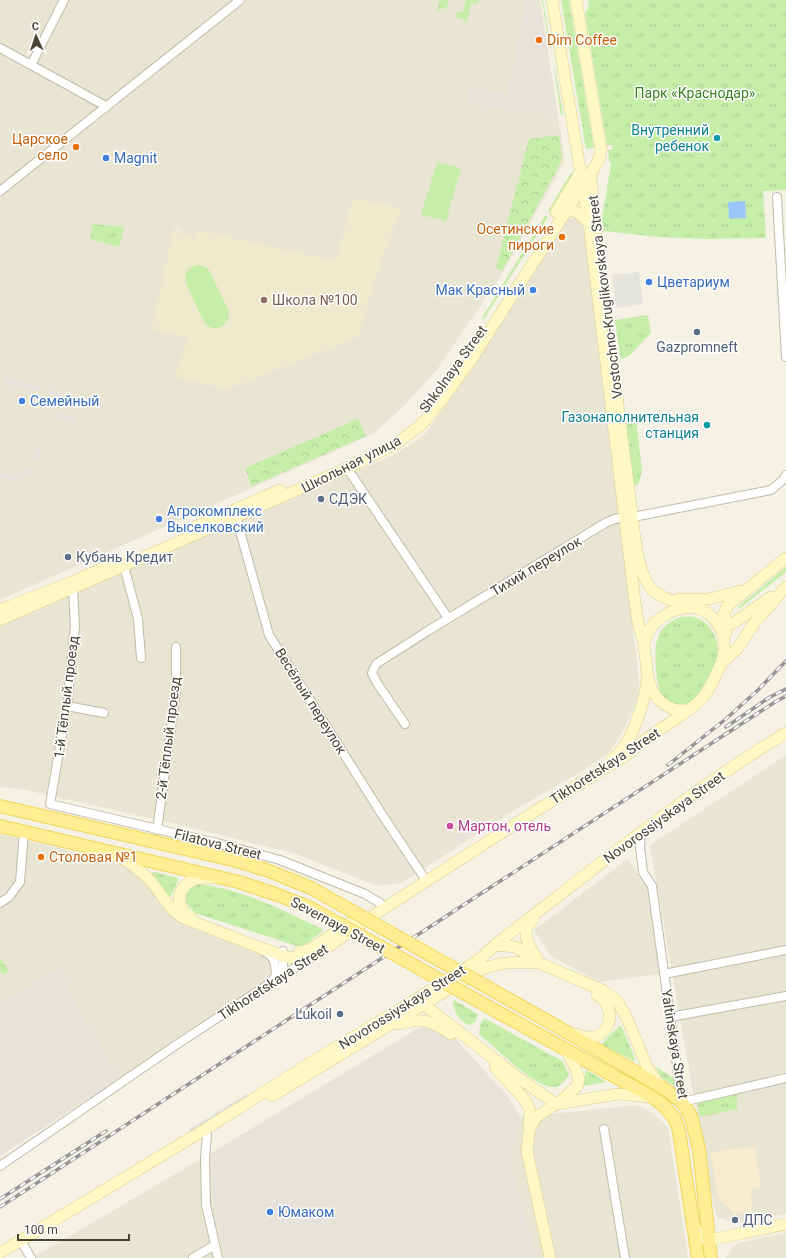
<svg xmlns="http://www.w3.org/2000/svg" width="786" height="1258" font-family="Roboto,sans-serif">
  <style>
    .residential { fill: #e9e5d3 }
    .commercial { fill: #f9ecce }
    .industrial { fill: #e7e3da }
    .education { fill: #efeacd }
    .grass { fill: url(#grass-tufts) }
    .forest { fill: url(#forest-crowns) }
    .pitch { fill: #c6eea9 }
    .parking { fill: #e5e3de }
    .water { fill: #9ac6f8 }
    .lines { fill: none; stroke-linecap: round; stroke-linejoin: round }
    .street-casing { stroke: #c1bba7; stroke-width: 10 }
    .secondary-casing { stroke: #d9d090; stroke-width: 12 }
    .primary-casing { stroke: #f1d657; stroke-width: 14 }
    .street { stroke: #fff; stroke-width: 8 }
    .secondary { stroke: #fff8c5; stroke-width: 11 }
    .primary { stroke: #ffee94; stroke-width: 12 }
    .rail-casing { stroke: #969696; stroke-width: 3.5 }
    .rail { stroke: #fff; stroke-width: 2; stroke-dasharray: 6; stroke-linecap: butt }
    .primary-bridge-casing { stroke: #f1d657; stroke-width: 14; stroke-linecap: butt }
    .primary-bridge { stroke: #ffee94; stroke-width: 12 }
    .food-dot { fill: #e8710a; stroke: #fff; stroke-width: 1.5 }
    .culture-dot { fill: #0f9aa8; stroke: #fff; stroke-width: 1.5 }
    .shop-dot { fill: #3f7fe0; stroke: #fff; stroke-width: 1.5 }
    .education-dot { fill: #8d6e63; stroke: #fff; stroke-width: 1.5 }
    .service-dot { fill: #5c6f8a; stroke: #fff; stroke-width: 1.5 }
    .hotel-dot { fill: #d1479c; stroke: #fff; stroke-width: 1.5 }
    .labels { text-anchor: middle; stroke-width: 3; stroke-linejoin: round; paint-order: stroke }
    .food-label { font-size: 14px; fill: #c56008; stroke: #fff; text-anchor: start }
    .park-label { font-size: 14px; fill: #398120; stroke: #fff }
    .culture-label { font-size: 14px; fill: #0d838f; stroke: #fff; text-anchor: end }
    .shop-label { font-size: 14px; fill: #366cbe; stroke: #fff; text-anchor: start }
    .street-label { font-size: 14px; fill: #484334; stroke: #fff }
    .education-label { font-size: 14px; fill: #785e54; stroke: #fff; text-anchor: start }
    .service-label { font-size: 14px; fill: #4e5e75; stroke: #fff; text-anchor: start }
    .hotel-label { font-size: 14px; fill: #b23c85; stroke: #fff; text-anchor: start }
  </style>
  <defs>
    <pattern id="grass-tufts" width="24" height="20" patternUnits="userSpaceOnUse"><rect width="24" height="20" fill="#c6eea9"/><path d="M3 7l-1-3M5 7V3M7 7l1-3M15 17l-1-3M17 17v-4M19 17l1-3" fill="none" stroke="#accd92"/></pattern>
    <pattern id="forest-crowns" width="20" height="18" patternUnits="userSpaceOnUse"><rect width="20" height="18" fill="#c6eea9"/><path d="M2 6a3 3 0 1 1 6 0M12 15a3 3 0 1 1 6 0" fill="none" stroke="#accd92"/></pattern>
  </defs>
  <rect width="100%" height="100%" fill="#f5f2e5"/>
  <!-- residential -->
  <path class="residential" d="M 0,0 L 540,0 L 565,161 L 501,276 L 435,372 L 401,409 L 373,434 L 0,600 Z
    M 574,217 L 581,221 L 585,237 L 639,679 L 638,697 L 632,714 L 614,746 L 606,755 L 582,771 L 510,813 L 402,883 L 377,886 L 296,854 L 177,824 L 25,790 L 0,787 L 0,626 L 340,477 L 387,458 L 413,443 L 426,433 L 480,356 L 567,220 Z
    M 786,755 L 786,1214 L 736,1223 L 717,1217 L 710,1190 L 650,845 Z
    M 0,834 L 117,862 L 135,872 L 147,885 L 172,916 L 194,929 L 235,942 L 258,953 L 269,961 L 271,965 L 270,978 L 120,1078 L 77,1008 L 60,967 L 0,1004 Z
    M 628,859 L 650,892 L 661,974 L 599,982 L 551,956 L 534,930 Z
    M 638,1105 L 652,1113 L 668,1127 L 688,1258 L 536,1258 L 510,1160 L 520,1117 Z
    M 211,1153 L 213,1200 L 225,1258 L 32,1258 Z
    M 786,1233 L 786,1258 L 725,1258 L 732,1248 L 738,1243 Z"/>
  <!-- commercial -->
  <path class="commercial" d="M 755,1147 L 761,1188 L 751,1189 L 752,1211 L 735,1214 L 718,1198 L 711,1152 Z"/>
  <!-- industrial -->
  <path class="industrial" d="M 526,0 L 538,0 L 556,112 L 546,114 L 513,110 L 513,112 L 467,102 L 471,86 L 508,94 Z
    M 60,967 L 77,1008 L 120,1078 L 0,1156 L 0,1004 Z
    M 427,1023 L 454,1037 L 509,1098 L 520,1117 L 510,1160 L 536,1258 L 225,1258 L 213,1200 L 211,1153 Z"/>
  <!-- education -->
  <path class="education" d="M 353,198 L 401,208 L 378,271 L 358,337 L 228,389 L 175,377 L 188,338 L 152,329 L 174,226 L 181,228 L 180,234 L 195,238 L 197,230 L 336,261 Z"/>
  <!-- grass -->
  <path class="grass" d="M 440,0 L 449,0 L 447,7 L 437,11 Z
    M 466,0 L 479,0 L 478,4 L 471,3 L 467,22 L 456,17 L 457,12 L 463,12 Z
    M 542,0 L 543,0 L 551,49 L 550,50 Z
    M 561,0 L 569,0 L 594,148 L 586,149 Z
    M 588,0 L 786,0 L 786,190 L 763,191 L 766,238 L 705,239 L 657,237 L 604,231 L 602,219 L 611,164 L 609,161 L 608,150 L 613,149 L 612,145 L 607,145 L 585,13 L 589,7 Z
    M 554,67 L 555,68 L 563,114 L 561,116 Z
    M 571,173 L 573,175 L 551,212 L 548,211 Z
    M 545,216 L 548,217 L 484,319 L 482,318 Z
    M 93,224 L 124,227 L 119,247 L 90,239 Z
    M 648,315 L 651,333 L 629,356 L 622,359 L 620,357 L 615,320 Z
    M 625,412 L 629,413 L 636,420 L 642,471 L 639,483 L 636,486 L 634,485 Z
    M 681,617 C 687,617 694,616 699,619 C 712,625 720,642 717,656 C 713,671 701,690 692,703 C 664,712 658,693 656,669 C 654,645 655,626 681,617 Z
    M 154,872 L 178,878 L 178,881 L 171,896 L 168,897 L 152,875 L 152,873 Z
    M 197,884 C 243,889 283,910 324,930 L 305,945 L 297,946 L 195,913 L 186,902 C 186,893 189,889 197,884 Z
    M 0,957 L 9,971 L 3,975 L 0,970 Z
    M 454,1000 L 478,1014 L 476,1021 L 470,1025 C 460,1022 455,1014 453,1004 Z
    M 484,1018 L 562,1061 L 569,1074 C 566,1080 561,1087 554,1087 C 537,1089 493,1046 479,1034 L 480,1025 Z
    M 619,1026 L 622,1027 L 635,1059 L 634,1061 L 605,1047 L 602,1044 Z
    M 655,1066 L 675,1079 L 677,1088 L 662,1078 Z
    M 586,1070 L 607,1082 L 583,1086 Z
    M 737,1093 L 737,1109 L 700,1117 L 697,1101 Z"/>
  <!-- forest -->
  <path class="forest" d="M 559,135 L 562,160 L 502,271 L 496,268 L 529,139 Z
    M 358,419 L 366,436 L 252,486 L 245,468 Z
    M 786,567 L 786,572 L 739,609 L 739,606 Z"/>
  <!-- pitch -->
  <path class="pitch" d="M 437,162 L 461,168 L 446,221 L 421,215 Z
    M 197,265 L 204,266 L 209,270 L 228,309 C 233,323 216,335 206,324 C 201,318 191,293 186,284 C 183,274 188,268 197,265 Z"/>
  <!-- parking -->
  <path class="parking" d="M 639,272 L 643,304 L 616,308 L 612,275 Z
    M 6,378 L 41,387 L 40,392 L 4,383 Z
    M 49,390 L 62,393 L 60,398 L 48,395 Z
    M 55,413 L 75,418 L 74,423 L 54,418 Z
    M 36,448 L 41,449 L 39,460 L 33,459 Z
    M 31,467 L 33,472 L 14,481 L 0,478 L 0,472 L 13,475 Z
    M 478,824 L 482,830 L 458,844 L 455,837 Z
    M 247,1094 L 248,1097 L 191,1132 L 189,1129 Z"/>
  <!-- water -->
  <path class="water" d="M 745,201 L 746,218 L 729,219 L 728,202 Z"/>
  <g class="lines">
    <defs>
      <path id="street" d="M 0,48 L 102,104 L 105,108
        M 31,65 L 64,0
        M 0,191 L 240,0
        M 777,197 L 786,357
        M 347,468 L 448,618
        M 235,513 L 269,635 L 381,813 L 423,876
        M 633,517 L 771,490 L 784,479 L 786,475
        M 124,566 L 138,619 L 141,658
        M 73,590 L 75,626 L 67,706 L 50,804 L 217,843 L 280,860 L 365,894 L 380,903
        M 67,706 L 104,713
        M 405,724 L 377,683 L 372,673 L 376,664 L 426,632 L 607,522 L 615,519 L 624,517
        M 157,830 L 176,691 L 176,647
        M 641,831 L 640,847 L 643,872 L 652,886 L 682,1102 L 786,1078
        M 0,903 L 9,897 L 20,882 L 24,832
        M 265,952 C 276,958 275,964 276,976 L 271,981
        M 664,974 L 786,950
        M 281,976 L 283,971 L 283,951
        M 670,1017 L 786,996
        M 604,1129 L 625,1258
        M 204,1130 L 207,1135 L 205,1158 L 206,1205 L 218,1258
        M 0,1166 L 179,1043 L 281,976 L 310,959
        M 21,1241 L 31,1258
        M 193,1258 L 215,1245"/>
      <path id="secondary" d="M 552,0 L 589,223 L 635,602 L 638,622 L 644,644
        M 590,173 L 597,230
        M 556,212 L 580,173
        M 563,215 C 572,204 582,216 589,223
        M 611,349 C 617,396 623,444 629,491 C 633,516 635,566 649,586 C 658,598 676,602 689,605
        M 195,527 L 280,490
        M 679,599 L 709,599 L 741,591
        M 0,610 L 72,582 L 110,565
        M 0,620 L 347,468 L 396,444 L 422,424 L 432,413 L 469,363 L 599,160 L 601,149 L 599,138 L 576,0
        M 719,620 L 730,624 L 735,622 L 771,597
        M 726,633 L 724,614 L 728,605 L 786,558
        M 722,663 L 738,648 L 755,622 L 786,587
        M 612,759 C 632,745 644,704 647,680
        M 116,856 L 129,862 L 141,872 L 151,881 L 171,908 L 181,917 L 258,947 L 283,956 L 300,959 L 319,953 L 380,911 L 526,817 L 630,753 C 646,736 669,725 688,710 C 694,706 700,702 704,696 C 709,690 712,682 716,675 C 723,660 727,648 722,632 C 718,621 707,610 696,608 C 674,605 647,621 644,645 C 644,649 645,655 646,660 C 647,679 651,700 671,708 C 676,711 683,710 689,710
        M 190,916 C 176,909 176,892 188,883 C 195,877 204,878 212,878
        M 533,919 C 532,921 529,924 527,927 C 523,938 532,952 538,961
        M 495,945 L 516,947 L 539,963 L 602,990 L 617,1001 L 627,1018 L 647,1067 L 660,1086
        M 299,952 L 309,950 L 351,922
        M 418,1000 L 520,1079 L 556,1104 L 618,1094 L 651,1097
        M 398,1024 C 421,1017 432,1021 451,1034
        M 574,1034 C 579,1035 585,1038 590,1037 C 612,1037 617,1006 597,995
        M 495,1067 L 525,1100 L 530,1110 L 529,1127
        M 272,1096 L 482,969 C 505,961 515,962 539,963
        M 693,1225 C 698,1232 701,1240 710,1240 L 786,1224
        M 0,1253 L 204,1130 L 312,1062 L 456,975 L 481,958 L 495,945 C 590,872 683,795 786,733
        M 550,1258 L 527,1151 L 529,1131 L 535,1118 L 563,1099 L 577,1086 L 579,1080 L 576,1069 L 565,1048"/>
      <path id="primary" d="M 0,806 L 237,861
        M 0,826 L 239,882 L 278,895 L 311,908
        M 496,1011 L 654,1098 L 664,1106 L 675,1119 L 679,1131 L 698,1258
        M 558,1027 L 660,1086 L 682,1102 L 691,1116 L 699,1149 L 711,1258"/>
    </defs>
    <!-- street casing -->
    <use href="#street" class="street-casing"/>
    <!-- secondary casing -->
    <use href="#secondary" class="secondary-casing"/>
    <!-- primary casing -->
    <use href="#primary" class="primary-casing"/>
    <!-- street -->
    <use href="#street" class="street"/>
    <!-- secondary -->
    <use href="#secondary" class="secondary"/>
    <!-- primary -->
    <use href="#primary" class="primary"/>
    <defs>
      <path id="rail" d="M 726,727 L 770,697 L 786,689
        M 668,765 L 727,718 L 758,690 L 786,661
        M 0,1199 L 106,1131
        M 0,1207 L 775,702 L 786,696"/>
    </defs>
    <!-- rail casing -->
    <use href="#rail" class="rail-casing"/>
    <!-- rail -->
    <use href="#rail" class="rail"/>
    <defs>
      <path id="primary-bridge" d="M 237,861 L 269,871 L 311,888 L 558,1027
        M 311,908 L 496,1011"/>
    </defs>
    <!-- primary-bridge casing -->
    <use href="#primary-bridge" class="primary-bridge-casing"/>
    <!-- primary-bridge -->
    <use href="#primary-bridge" class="primary-bridge"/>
  </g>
  <!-- markers -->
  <g class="food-dot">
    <circle cx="539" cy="40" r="4"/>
    <circle cx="76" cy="147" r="4"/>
    <circle cx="562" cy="237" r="4"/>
    <circle cx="41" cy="857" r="4"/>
  </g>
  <g class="culture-dot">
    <circle cx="717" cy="138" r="4"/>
    <circle cx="707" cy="425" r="4"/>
  </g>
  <g class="shop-dot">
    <circle cx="106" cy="158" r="4"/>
    <circle cx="649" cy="282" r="4"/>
    <circle cx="533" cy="290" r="4"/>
    <circle cx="22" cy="401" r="4"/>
    <circle cx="159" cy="519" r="4"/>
    <circle cx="270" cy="1212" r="4"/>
  </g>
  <circle class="education-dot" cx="264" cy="300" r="4"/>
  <g class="service-dot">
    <circle cx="697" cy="332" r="4"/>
    <circle cx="321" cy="499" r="4"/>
    <circle cx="68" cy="557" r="4"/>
    <circle cx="340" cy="1014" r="4"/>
    <circle cx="735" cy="1220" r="4"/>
  </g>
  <circle class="hotel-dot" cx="450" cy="826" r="4"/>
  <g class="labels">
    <!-- food labels -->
    <g class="food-label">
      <text x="547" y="45">Dim Coffee</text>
      <text x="68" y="144" text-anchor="end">Царское<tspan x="68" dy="16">село</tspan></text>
      <text x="554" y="234" text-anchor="end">Осетинские<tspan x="554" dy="16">пироги</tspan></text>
      <text x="49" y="862">Столовая №1</text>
    </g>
    <!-- park labels -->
    <g class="park-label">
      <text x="695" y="98">Парк «Краснодар»</text>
    </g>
    <!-- culture labels -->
    <g class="culture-label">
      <text x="709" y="135">Внутренний<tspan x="709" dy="16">ребенок</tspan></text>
      <text x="699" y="422">Газонаполнительная<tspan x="699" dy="16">станция</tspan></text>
    </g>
    <!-- shop labels -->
    <g class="shop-label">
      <text x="114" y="163">Magnit</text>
      <text x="657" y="287">Цветариум</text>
      <text x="525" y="295" text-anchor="end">Мак Красный</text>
      <text x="30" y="406">Семейный</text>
      <text x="167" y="516">Агрокомплекс<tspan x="167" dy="16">Выселковский</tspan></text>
      <text x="278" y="1217">Юмаком</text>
    </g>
    <!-- street labels -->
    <g class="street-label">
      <text transform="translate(605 297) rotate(-97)" y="5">Vostochno-Kruglikovskaya Street</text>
      <text transform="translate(453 369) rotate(-54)" y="5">Shkolnaya Street</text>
      <text transform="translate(351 464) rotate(-27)" y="5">Школьная улица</text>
      <text transform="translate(536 566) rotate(-31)" y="5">Тихий переулок</text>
      <text transform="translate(66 697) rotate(-83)" y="5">1-й Тёплый проезд</text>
      <text transform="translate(311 701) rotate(58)" y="5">Весёлый переулок</text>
      <text transform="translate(168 738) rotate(-83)" y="5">2-й Тёплый проезд</text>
      <text transform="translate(605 766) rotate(-33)" y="5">Tikhoretskaya Street</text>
      <text transform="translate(664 817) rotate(-36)" y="5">Novorossiyskaya Street</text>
      <text transform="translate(218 844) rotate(14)" y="5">Filatova Street</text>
      <text transform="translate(338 925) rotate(28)" y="5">Severnaya Street</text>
      <text transform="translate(273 982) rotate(-33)" y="5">Tikhoretskaya Street</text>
      <text transform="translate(402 1007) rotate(-32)" y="5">Novorossiyskaya Street</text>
      <text transform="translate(675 1044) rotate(81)" y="5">Yaltinskaya Street</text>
    </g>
    <!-- education labels -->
    <g class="education-label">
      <text x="272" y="305">Школа №100</text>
    </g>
    <!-- service labels -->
    <g class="service-label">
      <text x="697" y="352" text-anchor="middle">Gazpromneft</text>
      <text x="329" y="504">СДЭК</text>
      <text x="76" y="562">Кубань Кредит</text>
      <text x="332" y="1019" text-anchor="end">Lukoil</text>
      <text x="743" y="1225">ДПС</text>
    </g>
    <!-- hotel labels -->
    <g class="hotel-label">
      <text x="458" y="831">Мартон, отель</text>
    </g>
  </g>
  <!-- north arrow -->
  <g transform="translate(36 36) rotate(357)" stroke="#ffffff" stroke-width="3" paint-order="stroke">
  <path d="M0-3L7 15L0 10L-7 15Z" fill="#484334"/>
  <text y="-6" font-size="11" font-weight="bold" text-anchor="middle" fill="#484334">С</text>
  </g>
  <!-- scale -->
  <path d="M18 1234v6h111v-6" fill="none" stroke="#484334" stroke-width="2"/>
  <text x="24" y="1234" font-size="12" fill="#484334" stroke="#ffffff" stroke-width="3" paint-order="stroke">100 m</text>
</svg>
